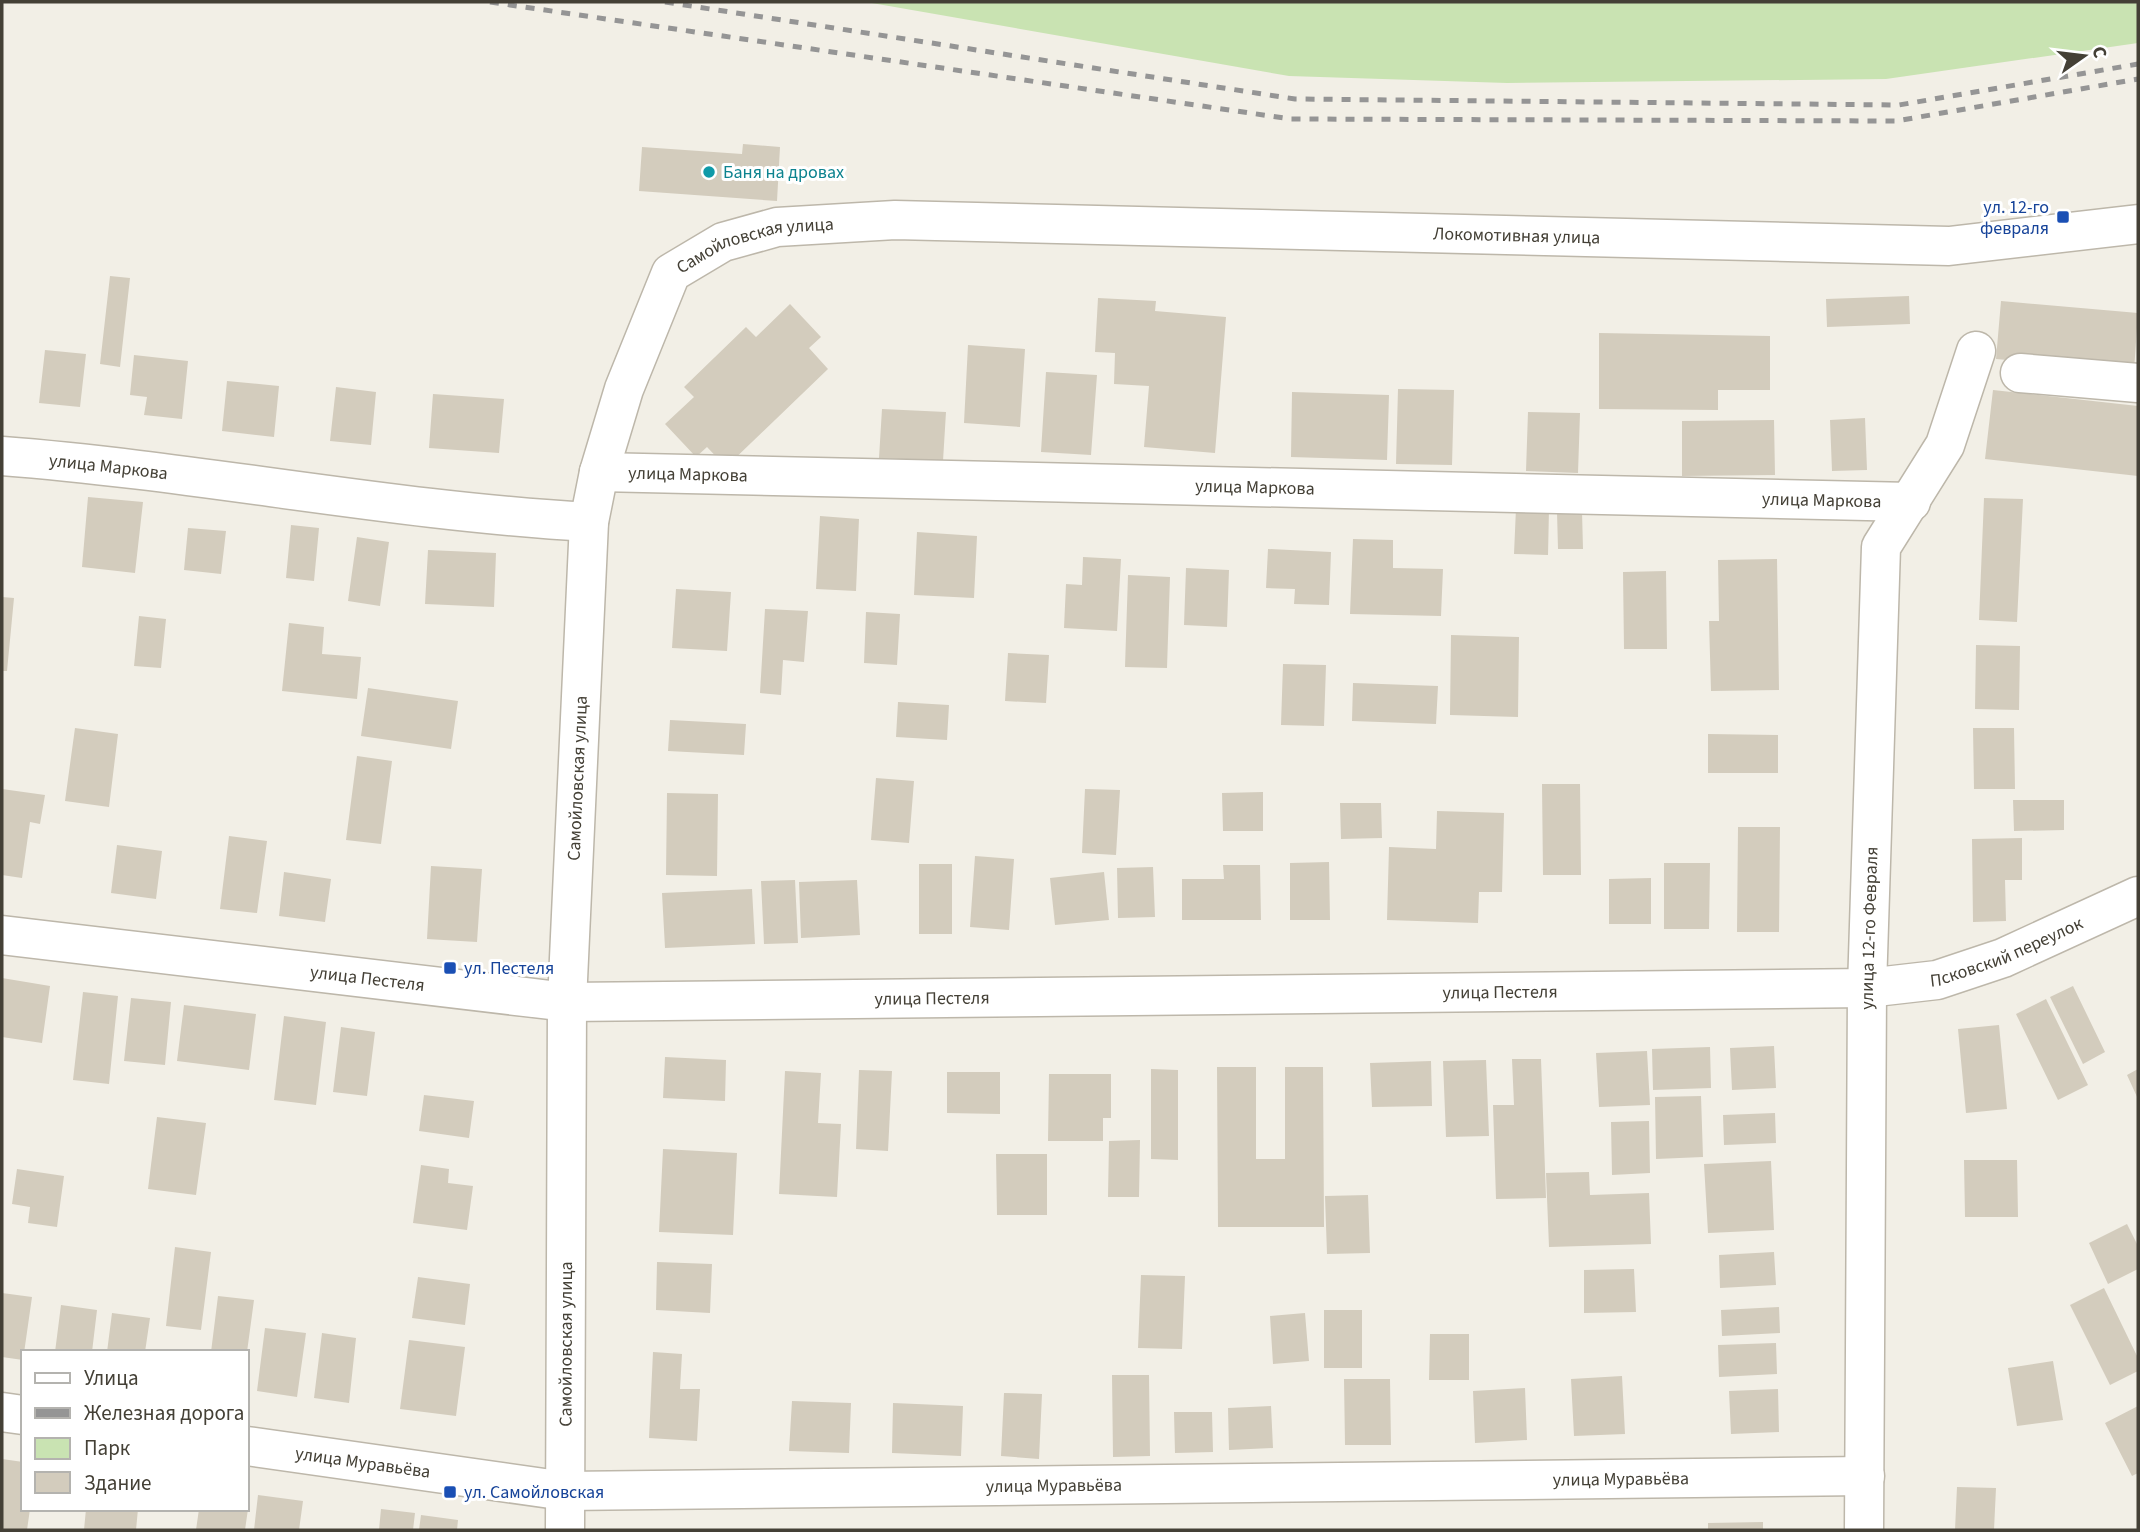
<svg xmlns="http://www.w3.org/2000/svg" width="2140" height="1532" font-family="'Source Sans 3',sans-serif">
  <style>
    .green { fill: #c9e3b2 }
    .building { fill: #d3ccbd }
    .lines { fill: none; stroke-linecap: round; stroke-linejoin: round }
    .minor-casing { stroke: #bdb7aa; stroke-width: 41 }
    .minor { stroke: #fff; stroke-width: 38 }
    .rail { stroke: #959595; stroke-width: 5; stroke-dasharray: 9 9; stroke-linecap: butt }
    .culture-dot { fill: #0f9aa8; stroke: #fff; stroke-width: 2.5 }
    .transit-dot { fill: #1a4fb4; stroke: #fff; stroke-width: 2.5 }
    .labels { text-anchor: middle; stroke-width: 6; stroke-linejoin: round; paint-order: stroke }
    .culture-label { font-size: 18px; fill: #0d838f; stroke: #fff; text-anchor: start }
    .transit-label { font-size: 18px; fill: #164399; stroke: #fff; text-anchor: start }
    .street-label { font-size: 18px; fill: #444036; stroke: #fff }
  </style>
  <rect width="100%" height="100%" fill="#f2efe6"/>
  <!-- green -->
  <path class="green" d="M 866,2 L 2138,2 L 2138,43 L 1886,79 L 1507,83 L 1289,76 Z"/>
  <!-- building -->
  <path class="building" d="M 743,144 L 780,147 L 777,201 L 639,191 L 642,147 L 742,154 Z
    M 110,276 L 130,278 L 120,367 L 100,364 Z
    M 1909,296 L 1910,324 L 1827,327 L 1826,299 Z
    M 1098,298 L 1156,301 L 1155,311 L 1226,317 L 1215,453 L 1144,447 L 1149,386 L 1114,384 L 1115,353 L 1095,352 Z
    M 2001,301 L 2138,313 L 2134,371 L 1996,359 Z
    M 790,304 L 821,337 L 809,348 L 828,369 L 726,467 L 707,447 L 696,457 L 665,424 L 694,397 L 684,387 L 746,327 L 756,337 Z
    M 1599,333 L 1770,336 L 1770,390 L 1718,390 L 1718,410 L 1599,409 Z
    M 968,345 L 1025,349 L 1020,427 L 964,423 Z
    M 45,350 L 86,354 L 80,407 L 39,403 Z
    M 134,355 L 188,361 L 182,419 L 144,415 L 147,397 L 130,395 Z
    M 1046,372 L 1097,375 L 1091,455 L 1041,452 Z
    M 227,381 L 279,386 L 274,437 L 222,431 Z
    M 336,387 L 376,392 L 371,445 L 330,441 Z
    M 1398,389 L 1454,390 L 1452,465 L 1396,464 Z
    M 1993,390 L 2138,406 L 2138,476 L 1985,459 Z
    M 1292,392 L 1389,395 L 1387,460 L 1291,457 Z
    M 433,394 L 504,399 L 499,453 L 429,448 Z
    M 882,409 L 946,412 L 943,461 L 879,458 Z
    M 1528,412 L 1580,413 L 1578,473 L 1526,471 Z
    M 1865,418 L 1867,470 L 1832,471 L 1830,420 Z
    M 1774,420 L 1775,475 L 1682,476 L 1682,421 Z
    M 88,497 L 143,502 L 135,573 L 82,567 Z
    M 1984,498 L 2023,499 L 2017,622 L 1979,620 Z
    M 1516,508 L 1549,509 L 1548,555 L 1514,554 Z
    M 1582,511 L 1583,549 L 1558,549 L 1557,512 Z
    M 820,516 L 859,519 L 856,591 L 816,589 Z
    M 291,525 L 319,528 L 314,581 L 286,578 Z
    M 188,528 L 226,531 L 221,574 L 184,570 Z
    M 917,532 L 977,536 L 974,598 L 914,595 Z
    M 357,537 L 389,542 L 380,606 L 348,601 Z
    M 1353,539 L 1393,540 L 1393,568 L 1443,569 L 1441,616 L 1350,614 Z
    M 1268,549 L 1331,552 L 1329,605 L 1294,604 L 1295,589 L 1266,588 Z
    M 428,550 L 496,553 L 494,607 L 425,604 Z
    M 1083,557 L 1121,559 L 1117,631 L 1064,628 L 1066,584 L 1082,585 Z
    M 1777,559 L 1779,690 L 1711,691 L 1709,621 L 1719,621 L 1718,560 Z
    M 1186,568 L 1229,570 L 1227,627 L 1184,625 Z
    M 1666,571 L 1667,649 L 1624,649 L 1623,572 Z
    M 1128,575 L 1170,577 L 1167,668 L 1125,667 Z
    M 676,589 L 731,592 L 727,651 L 672,648 Z
    M 2,597 L 14,598 L 7,671 L 2,671 Z
    M 765,609 L 808,611 L 804,662 L 783,660 L 781,695 L 760,693 Z
    M 866,612 L 900,614 L 897,665 L 864,663 Z
    M 139,616 L 166,619 L 161,668 L 134,666 Z
    M 289,623 L 324,627 L 322,654 L 361,657 L 357,699 L 282,691 Z
    M 1451,635 L 1519,637 L 1518,717 L 1450,715 Z
    M 1976,645 L 2020,646 L 2019,710 L 1975,709 Z
    M 1008,653 L 1049,655 L 1046,703 L 1005,701 Z
    M 1283,664 L 1326,665 L 1324,726 L 1281,725 Z
    M 1353,683 L 1438,686 L 1436,724 L 1352,721 Z
    M 368,688 L 458,701 L 451,749 L 361,736 Z
    M 898,702 L 949,705 L 947,740 L 896,737 Z
    M 670,720 L 746,724 L 744,755 L 668,751 Z
    M 75,728 L 118,734 L 109,807 L 65,801 Z
    M 1973,728 L 2014,728 L 2015,789 L 1974,789 Z
    M 1708,734 L 1778,735 L 1778,773 L 1708,773 Z
    M 357,756 L 392,761 L 381,844 L 346,840 Z
    M 876,778 L 914,781 L 909,843 L 871,840 Z
    M 1542,784 L 1580,784 L 1581,875 L 1543,875 Z
    M 2,789 L 45,795 L 40,824 L 30,822 L 22,878 L 2,875 Z
    M 1085,789 L 1120,790 L 1116,855 L 1082,853 Z
    M 1263,792 L 1263,831 L 1223,831 L 1222,793 Z
    M 667,793 L 718,794 L 717,876 L 666,875 Z
    M 2013,800 L 2064,800 L 2064,830 L 2014,831 Z
    M 1340,803 L 1381,803 L 1382,838 L 1341,839 Z
    M 1437,811 L 1504,813 L 1502,892 L 1479,892 L 1478,923 L 1387,920 L 1389,847 L 1436,849 Z
    M 1738,827 L 1780,827 L 1779,932 L 1737,932 Z
    M 229,836 L 267,841 L 257,913 L 220,909 Z
    M 2022,838 L 2022,880 L 2005,880 L 2006,921 L 1973,922 L 1972,839 Z
    M 117,845 L 162,851 L 156,899 L 111,893 Z
    M 975,856 L 1014,859 L 1009,930 L 970,927 Z
    M 1329,862 L 1330,920 L 1290,920 L 1290,863 Z
    M 1664,863 L 1710,863 L 1709,929 L 1664,929 Z
    M 919,864 L 952,864 L 952,934 L 919,934 Z
    M 1223,865 L 1260,865 L 1261,920 L 1182,920 L 1182,879 L 1224,879 Z
    M 431,866 L 482,869 L 477,942 L 427,939 Z
    M 1153,867 L 1155,917 L 1118,918 L 1117,868 Z
    M 284,872 L 331,879 L 325,922 L 279,916 Z
    M 1104,872 L 1109,920 L 1055,925 L 1050,878 Z
    M 1651,878 L 1651,924 L 1609,924 L 1609,879 Z
    M 795,880 L 798,943 L 764,944 L 761,881 Z
    M 857,880 L 860,935 L 801,938 L 799,882 Z
    M 752,889 L 755,944 L 665,948 L 662,893 Z
    M 2,978 L 50,986 L 42,1043 L 2,1037 Z
    M 2073,986 L 2105,1052 L 2083,1064 L 2050,997 Z
    M 83,992 L 118,996 L 109,1084 L 73,1080 Z
    M 131,998 L 171,1002 L 165,1065 L 124,1061 Z
    M 2046,999 L 2088,1085 L 2058,1100 L 2016,1014 Z
    M 184,1005 L 256,1014 L 249,1070 L 177,1061 Z
    M 284,1016 L 326,1022 L 316,1105 L 274,1100 Z
    M 1999,1025 L 2007,1109 L 1966,1113 L 1958,1029 Z
    M 341,1027 L 375,1032 L 367,1096 L 333,1092 Z
    M 1774,1046 L 1776,1088 L 1732,1090 L 1730,1048 Z
    M 1710,1047 L 1711,1088 L 1653,1090 L 1652,1049 Z
    M 1647,1051 L 1650,1105 L 1599,1107 L 1596,1053 Z
    M 665,1057 L 726,1060 L 725,1101 L 663,1098 Z
    M 1512,1059 L 1541,1059 L 1546,1198 L 1496,1199 L 1493,1105 L 1514,1105 Z
    M 1486,1060 L 1489,1136 L 1446,1137 L 1443,1061 Z
    M 1431,1061 L 1432,1106 L 1372,1107 L 1370,1063 Z
    M 1217,1067 L 1256,1067 L 1256,1159 L 1285,1159 L 1285,1067 L 1323,1067 L 1324,1227 L 1218,1227 Z
    M 1151,1069 L 1178,1070 L 1178,1160 L 1151,1159 Z
    M 2138,1069 L 2138,1099 L 2127,1075 Z
    M 859,1070 L 892,1071 L 888,1151 L 856,1149 Z
    M 785,1071 L 821,1073 L 818,1123 L 841,1124 L 837,1197 L 779,1194 Z
    M 947,1072 L 1000,1072 L 1000,1114 L 947,1113 Z
    M 1049,1074 L 1111,1074 L 1111,1118 L 1103,1118 L 1103,1141 L 1048,1141 Z
    M 424,1095 L 474,1101 L 469,1138 L 419,1131 Z
    M 1701,1096 L 1703,1157 L 1656,1159 L 1655,1097 Z
    M 1775,1113 L 1776,1143 L 1724,1145 L 1723,1115 Z
    M 157,1117 L 206,1123 L 196,1195 L 148,1189 Z
    M 1649,1121 L 1650,1173 L 1612,1175 L 1611,1122 Z
    M 1140,1140 L 1139,1197 L 1108,1197 L 1109,1141 Z
    M 663,1149 L 737,1153 L 733,1235 L 659,1232 Z
    M 996,1154 L 1047,1154 L 1047,1215 L 997,1215 Z
    M 1964,1160 L 2017,1160 L 2018,1217 L 1965,1217 Z
    M 1771,1161 L 1774,1230 L 1708,1233 L 1704,1164 Z
    M 421,1165 L 449,1169 L 448,1183 L 473,1186 L 467,1230 L 413,1223 Z
    M 17,1169 L 64,1176 L 57,1227 L 28,1223 L 30,1207 L 12,1204 Z
    M 1589,1172 L 1590,1195 L 1649,1193 L 1651,1244 L 1549,1247 L 1546,1173 Z
    M 1368,1195 L 1370,1253 L 1327,1254 L 1325,1196 Z
    M 2127,1224 L 2138,1246 L 2138,1269 L 2108,1284 L 2089,1243 Z
    M 175,1247 L 211,1252 L 201,1330 L 166,1326 Z
    M 1774,1252 L 1776,1285 L 1720,1288 L 1719,1255 Z
    M 657,1262 L 712,1264 L 710,1313 L 656,1310 Z
    M 1634,1269 L 1636,1312 L 1584,1313 L 1584,1270 Z
    M 1141,1275 L 1185,1276 L 1182,1349 L 1138,1348 Z
    M 418,1277 L 470,1284 L 465,1325 L 412,1318 Z
    M 2104,1288 L 2138,1358 L 2138,1371 L 2110,1385 L 2070,1305 Z
    M 2,1293 L 32,1297 L 23,1360 L 2,1357 Z
    M 218,1296 L 254,1300 L 247,1352 L 211,1352 Z
    M 61,1305 L 97,1310 L 92,1352 L 55,1352 Z
    M 1779,1307 L 1780,1333 L 1722,1336 L 1721,1310 Z
    M 1324,1310 L 1362,1310 L 1362,1368 L 1324,1368 Z
    M 112,1313 L 150,1318 L 145,1352 L 107,1352 Z
    M 1305,1313 L 1309,1361 L 1273,1364 L 1270,1316 Z
    M 265,1328 L 306,1333 L 297,1397 L 257,1391 Z
    M 322,1333 L 356,1338 L 349,1403 L 314,1398 Z
    M 1430,1334 L 1469,1334 L 1469,1380 L 1429,1380 Z
    M 409,1340 L 465,1347 L 456,1416 L 400,1409 Z
    M 1776,1343 L 1777,1374 L 1719,1377 L 1718,1345 Z
    M 653,1352 L 682,1354 L 680,1389 L 700,1389 L 697,1441 L 649,1438 Z
    M 2053,1361 L 2063,1420 L 2017,1426 L 2008,1368 Z
    M 1112,1375 L 1149,1375 L 1150,1456 L 1113,1457 Z
    M 1622,1376 L 1625,1434 L 1574,1436 L 1571,1379 Z
    M 1344,1379 L 1390,1379 L 1391,1445 L 1345,1445 Z
    M 1525,1388 L 1527,1440 L 1475,1443 L 1473,1391 Z
    M 1778,1389 L 1779,1432 L 1731,1434 L 1729,1391 Z
    M 1004,1393 L 1042,1394 L 1039,1459 L 1001,1456 Z
    M 792,1401 L 851,1403 L 849,1453 L 789,1451 Z
    M 893,1403 L 963,1406 L 961,1456 L 892,1453 Z
    M 1271,1406 L 1273,1448 L 1229,1450 L 1228,1408 Z
    M 2138,1406 L 2138,1473 L 2132,1476 L 2105,1423 Z
    M 1174,1412 L 1212,1412 L 1213,1452 L 1175,1453 Z
    M 2,1459 L 23,1462 L 23,1509 L 30,1509 L 27,1530 L 2,1530 Z
    M 1957,1487 L 1996,1488 L 1994,1530 L 1955,1530 Z
    M 258,1495 L 303,1501 L 299,1530 L 254,1530 Z
    M 86,1509 L 138,1509 L 136,1530 L 84,1530 Z
    M 199,1509 L 248,1509 L 245,1530 L 196,1530 Z
    M 381,1509 L 415,1513 L 413,1530 L 379,1530 Z
    M 421,1515 L 458,1520 L 457,1530 L 419,1530 Z
    M 1763,1522 L 1763,1530 L 1708,1530 L 1708,1523 Z"/>
  <g class="lines">
    <defs>
      <g id="minor">
        <path d="M 2020,373 L 2138,383"/>
        <path id="s1" d="M 2,456 C 198,471 392,511 589,522"/>
        <path id="s2" d="M 599,472 L 1911,502"/>
        <path id="s3" d="M 2,935 L 567,1002 L 1867,988 L 1937,980 L 2003,958 L 2138,896"/>
        <path d="M 2,1412 L 23,1415"/>
        <path id="s4" d="M 247,1446 L 565,1491 L 1865,1476"/>
        <path id="s5" d="M 565,1530 L 567,1002 L 589,522 L 599,472 L 624,389 L 671,273 L 723,242 L 777,227 L 895,220 L 1949,246 L 2138,224"/>
        <path id="s6" d="M 1864,1530 L 1867,988 L 1881,547 L 1945,445 L 1976,351"/>
      </g>
    </defs>
    <!-- minor casing -->
    <use href="#minor" class="minor-casing"/>
    <!-- minor -->
    <use href="#minor" class="minor"/>
    <!-- rail -->
    <path class="rail" d="M 490,2 L 1291,119 L 1896,121 L 2138,79
      M 665,2 L 1295,99 L 1899,105 L 2138,64"/>
  </g>
  <!-- markers -->
  <circle class="culture-dot" cx="709" cy="172" r="7"/>
  <g class="transit-dot">
    <rect x="2056" y="210" width="14" height="14" rx="3.5"/>
    <rect x="443" y="961" width="14" height="14" rx="3.5"/>
    <rect x="443" y="1485" width="14" height="14" rx="3.5"/>
  </g>
  <g class="labels">
    <!-- culture labels -->
    <g class="culture-label">
      <text x="723" y="178">Баня на дровах</text>
    </g>
    <!-- transit labels -->
    <g class="transit-label">
      <text x="2049" y="213" text-anchor="end">ул. 12-го<tspan x="2049" dy="21">февраля</tspan></text>
      <text x="464" y="974">ул. Пестеля</text>
      <text x="464" y="1498">ул. Самойловская</text>
    </g>
    <!-- street labels -->
    <g class="street-label">
      <text dy="6" stroke="none"><textPath href="#s5" startOffset="2128">Локомотивная улица</textPath></text>
      <text dy="6" stroke="none"><textPath href="#s5" startOffset="1362">Самойловская улица</textPath></text>
      <text dy="6" stroke="none"><textPath href="#s1" startOffset="107">улица Маркова</textPath></text>
      <text dy="6" stroke="none"><textPath href="#s2" startOffset="89">улица Маркова</textPath></text>
      <text dy="6" stroke="none"><textPath href="#s2" startOffset="656">улица Маркова</textPath></text>
      <text dy="6" stroke="none"><textPath href="#s2" startOffset="1223">улица Маркова</textPath></text>
      <text dy="6" stroke="none"><textPath href="#s5" startOffset="752">Самойловская улица</textPath></text>
      <text dy="6" stroke="none"><textPath href="#s6" startOffset="602">улица 12-го Февраля</textPath></text>
      <text dy="6" stroke="none"><textPath href="#s3" startOffset="2014">Псковский переулок</textPath></text>
      <text dy="6" stroke="none"><textPath href="#s3" startOffset="368">улица Пестеля</textPath></text>
      <text dy="6" stroke="none"><textPath href="#s3" startOffset="1502">улица Пестеля</textPath></text>
      <text dy="6" stroke="none"><textPath href="#s3" startOffset="934">улица Пестеля</textPath></text>
      <text dy="6" stroke="none"><textPath href="#s5" startOffset="186">Самойловская улица</textPath></text>
      <text dy="6" stroke="none"><textPath href="#s4" startOffset="117">улица Муравьёва</textPath></text>
      <text dy="6" stroke="none"><textPath href="#s4" startOffset="1377">улица Муравьёва</textPath></text>
      <text dy="6" stroke="none"><textPath href="#s4" startOffset="810">улица Муравьёва</textPath></text>
    </g>
  </g>
  <!-- border -->
  <rect width="2140" height="1532" fill="none" stroke="#444036" stroke-width="7"/>
  <!-- legend -->
  <rect x="21" y="1350" width="228" height="161" fill="#ffffff" stroke="#b4b3af" stroke-width="2"/>
  <rect x="35" y="1373" width="35" height="10" fill="#ffffff" stroke="#b4b3af" stroke-width="2"/>
  <text x="84" y="1385" font-size="21" fill="#444036">Улица</text>
  <rect x="35" y="1408" width="35" height="10" fill="#959595" stroke="#b4b3af" stroke-width="2"/>
  <text x="84" y="1420" font-size="21" fill="#444036">Железная дорога</text>
  <rect x="35" y="1438" width="35" height="21" fill="#c9e3b2" stroke="#b4b3af" stroke-width="2"/>
  <text x="84" y="1455" font-size="21" fill="#444036">Парк</text>
  <rect x="35" y="1472" width="35" height="21" fill="#d3ccbd" stroke="#b4b3af" stroke-width="2"/>
  <text x="84" y="1490" font-size="21" fill="#444036">Здание</text>
  <!-- north arrow -->
  <g transform="translate(2084 56) rotate(76)" stroke="#ffffff" stroke-width="5" paint-order="stroke">
  <path d="M0-5L12 26L0 18L-12 26Z" fill="#444036"/>
  <text y="-10" font-size="19" font-weight="bold" text-anchor="middle" fill="#444036">С</text>
  </g>
</svg>
